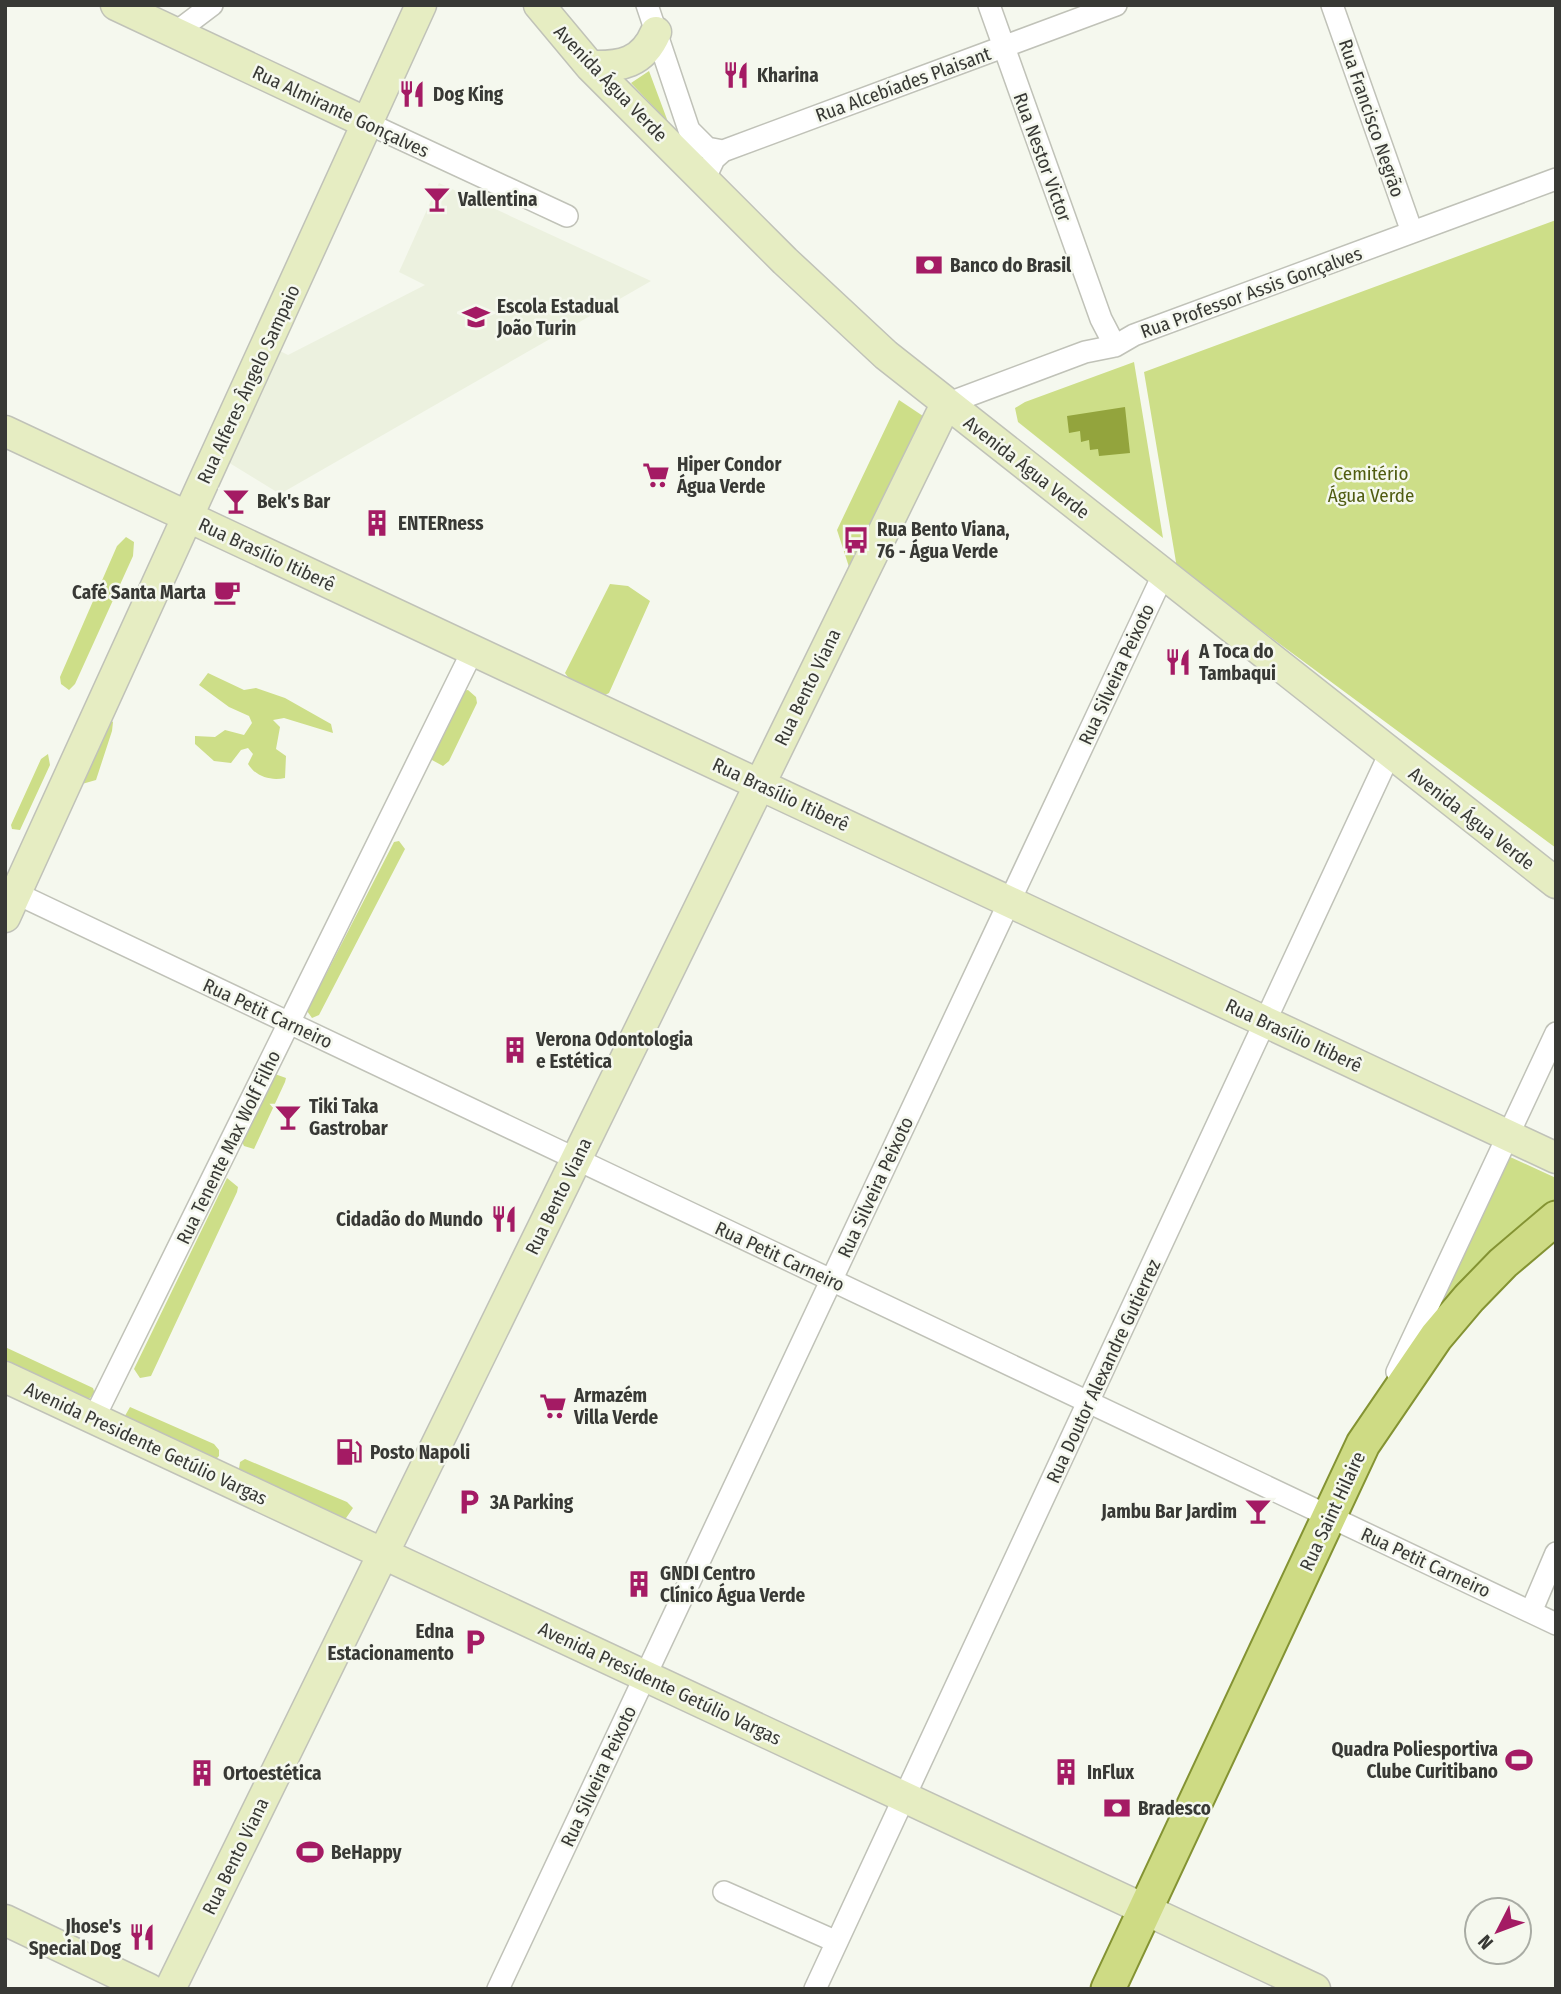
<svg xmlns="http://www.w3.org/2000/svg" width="1561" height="1994" font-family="'Fira Sans Condensed',sans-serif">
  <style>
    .built { fill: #ecf1df }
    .green { fill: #cdde88 }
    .water { fill: #93a43d }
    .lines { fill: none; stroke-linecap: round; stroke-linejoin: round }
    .street-casing { stroke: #c0c2b8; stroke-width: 24 }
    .secondary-casing { stroke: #c0c2b8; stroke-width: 33 }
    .primary-casing { stroke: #849333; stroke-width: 37 }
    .street { stroke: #fff; stroke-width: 21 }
    .secondary { stroke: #e6edc2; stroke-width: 30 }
    .primary { stroke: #cedb84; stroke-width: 33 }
    .labels { text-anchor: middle; stroke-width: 5; stroke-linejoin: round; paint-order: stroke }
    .poi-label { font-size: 19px; font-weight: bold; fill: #383935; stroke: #f5f8ee; text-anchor: start }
    .street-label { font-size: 19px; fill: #383935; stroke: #f5f8ee }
    .park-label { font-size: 19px; fill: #505c11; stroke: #f5f8ee }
  </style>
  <rect width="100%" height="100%" fill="#f5f8ee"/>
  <!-- built -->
  <path class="built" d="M 439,183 L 651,281 L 280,494 L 223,459 L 274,348 L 288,355 L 425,285 L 399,272 Z"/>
  <!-- green -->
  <path class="green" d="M 649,71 L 668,122 L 631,83 Z
    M 1556,220 L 1556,848 L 1177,568 L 1144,372 Z
    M 1134,362 L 1163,538 L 1018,422 L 1015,408 L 1025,402 Z
    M 899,400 L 923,416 L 850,570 L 837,530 Z
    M 126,537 L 134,542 L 133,556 L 75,684 L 69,690 L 61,684 L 60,677 L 117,546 Z
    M 610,584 L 628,586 L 650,601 L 609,693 L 603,696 L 570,680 L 565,673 Z
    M 208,673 L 244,690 L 256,688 L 285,698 L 331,724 L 333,733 L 284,718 L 273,720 L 280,727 L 276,749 L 286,756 L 285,778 C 271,781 256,777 248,764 L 253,754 L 248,748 L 241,750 L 231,763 L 214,761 L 195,744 L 195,736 L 215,737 L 225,730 L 244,735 L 252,723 L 249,716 L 229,707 L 199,685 Z
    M 468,690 L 476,697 L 477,703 L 449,761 L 443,766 L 432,760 L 431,755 L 462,691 Z
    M 107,718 L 113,722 L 112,731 L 96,780 L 82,784 L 78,776 Z
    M 48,754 L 50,765 L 20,830 L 12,829 L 11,825 L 41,759 Z
    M 399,841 L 405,849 L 319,1015 L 312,1018 L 307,1011 L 394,842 Z
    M 272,1073 L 286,1078 L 285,1082 L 254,1149 L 244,1146 L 241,1140 Z
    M 1508,1156 L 1556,1178 L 1556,1199 L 1496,1249 L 1429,1324 Z
    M 227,1178 L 238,1187 L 237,1192 L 151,1376 L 140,1378 L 134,1369 Z
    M 5,1347 L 93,1388 L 95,1394 L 90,1398 L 82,1398 L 5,1363 Z
    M 130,1407 L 214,1444 L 219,1450 L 219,1456 L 214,1461 L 122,1421 Z
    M 245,1459 L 347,1502 L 353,1508 L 344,1521 L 238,1475 L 240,1462 Z"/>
  <!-- water -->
  <path class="water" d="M 1125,407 L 1130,453 L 1099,456 L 1098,449 L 1090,450 L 1089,440 L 1081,442 L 1080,431 L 1069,433 L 1067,416 Z"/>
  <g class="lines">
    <defs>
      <path id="street" d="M 647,5 L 689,130 L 707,148 L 723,151
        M 989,5 L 1101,319 L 1115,346
        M 1332,5 L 1412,232
        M 175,33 L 212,5
        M 367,123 L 567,216
        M 704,180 L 714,159 L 723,151 L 1116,5
        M 946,404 L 1085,352 L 1115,346 L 1134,335 L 1556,179
        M 5,888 L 1556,1624
        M 1397,1372 L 1556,1033
        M 94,1418 L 473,650
        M 1531,1612 L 1556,1553
        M 724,1892 L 837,1942
        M 498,1989 L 1163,575
        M 815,1989 L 1390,753"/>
      <path id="secondary" d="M 116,5 L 367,123
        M 539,5 L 590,66 L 785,261 L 886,355 L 1556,883
        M 590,66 C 621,67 643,63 656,32
        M 5,431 L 1556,1158
        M 5,917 L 421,5
        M 5,1377 L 1315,1989
        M 5,1920 L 149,1989
        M 170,1989 L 946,404"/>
      <path id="primary" d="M 1108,1989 L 1363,1444 L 1436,1337 L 1469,1298 L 1503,1263 L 1556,1218"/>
    </defs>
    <!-- street casing -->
    <use href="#street" class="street-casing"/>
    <!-- secondary casing -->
    <use href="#secondary" class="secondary-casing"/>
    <!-- primary casing -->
    <use href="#primary" class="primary-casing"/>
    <!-- street -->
    <use href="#street" class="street"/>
    <!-- secondary -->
    <use href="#secondary" class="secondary"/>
    <!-- primary -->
    <use href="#primary" class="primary"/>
  </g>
  <!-- icons -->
  <defs>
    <symbol id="restaurant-bare" viewBox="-9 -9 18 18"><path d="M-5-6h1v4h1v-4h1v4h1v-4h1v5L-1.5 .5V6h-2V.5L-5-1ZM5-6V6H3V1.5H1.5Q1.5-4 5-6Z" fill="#a41b64" stroke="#f5f8ee" stroke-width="2.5" paint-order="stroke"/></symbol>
    <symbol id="bar-bare" viewBox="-9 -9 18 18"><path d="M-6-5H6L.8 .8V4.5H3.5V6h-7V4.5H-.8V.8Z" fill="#a41b64" stroke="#f5f8ee" stroke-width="2.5" paint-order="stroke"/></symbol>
    <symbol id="bank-bare" viewBox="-9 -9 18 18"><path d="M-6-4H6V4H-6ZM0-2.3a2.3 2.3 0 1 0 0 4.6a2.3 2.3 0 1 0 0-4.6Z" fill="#a41b64" stroke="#f5f8ee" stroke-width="2.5" paint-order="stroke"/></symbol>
    <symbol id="school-bare" viewBox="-9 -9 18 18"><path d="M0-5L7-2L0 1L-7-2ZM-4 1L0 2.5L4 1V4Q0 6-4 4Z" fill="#a41b64" stroke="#f5f8ee" stroke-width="2.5" paint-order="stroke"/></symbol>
    <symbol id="supermarket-bare" viewBox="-9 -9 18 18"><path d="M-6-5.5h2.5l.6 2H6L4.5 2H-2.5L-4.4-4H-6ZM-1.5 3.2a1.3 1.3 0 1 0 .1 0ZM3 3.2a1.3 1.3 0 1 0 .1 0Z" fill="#a41b64" stroke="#f5f8ee" stroke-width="2.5" paint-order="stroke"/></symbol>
    <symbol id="building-bare" viewBox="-9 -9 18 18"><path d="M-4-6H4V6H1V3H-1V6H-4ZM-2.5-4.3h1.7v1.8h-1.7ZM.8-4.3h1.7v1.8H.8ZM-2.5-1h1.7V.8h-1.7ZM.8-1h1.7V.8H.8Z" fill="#a41b64" stroke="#f5f8ee" stroke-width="2.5" paint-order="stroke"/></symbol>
    <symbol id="bus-bare" viewBox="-9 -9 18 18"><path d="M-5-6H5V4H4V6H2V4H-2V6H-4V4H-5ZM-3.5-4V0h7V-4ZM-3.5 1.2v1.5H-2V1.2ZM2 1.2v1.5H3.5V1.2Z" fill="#a41b64" stroke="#f5f8ee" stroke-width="2.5" paint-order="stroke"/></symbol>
    <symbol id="cafe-bare" viewBox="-9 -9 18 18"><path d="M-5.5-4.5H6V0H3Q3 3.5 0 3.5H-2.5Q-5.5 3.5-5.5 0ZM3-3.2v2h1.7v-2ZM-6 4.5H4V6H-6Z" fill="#a41b64" stroke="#f5f8ee" stroke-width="2.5" paint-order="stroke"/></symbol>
    <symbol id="fuel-bare" viewBox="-9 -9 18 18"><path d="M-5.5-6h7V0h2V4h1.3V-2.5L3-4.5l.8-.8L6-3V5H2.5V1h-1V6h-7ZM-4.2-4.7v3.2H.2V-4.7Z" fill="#a41b64" stroke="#f5f8ee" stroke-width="2.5" paint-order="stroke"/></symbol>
    <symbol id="parking-bare" viewBox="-9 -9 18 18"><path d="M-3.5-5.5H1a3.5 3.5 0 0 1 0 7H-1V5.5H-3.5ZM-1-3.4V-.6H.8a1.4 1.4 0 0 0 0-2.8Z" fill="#a41b64" stroke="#f5f8ee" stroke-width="2.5" paint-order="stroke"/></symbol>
    <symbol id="stadium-bare" viewBox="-9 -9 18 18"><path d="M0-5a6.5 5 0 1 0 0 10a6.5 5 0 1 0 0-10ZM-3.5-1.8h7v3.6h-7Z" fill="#a41b64" stroke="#f5f8ee" stroke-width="2.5" paint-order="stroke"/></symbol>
  </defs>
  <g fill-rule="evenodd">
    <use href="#restaurant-bare" x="717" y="56" width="38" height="38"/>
    <use href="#restaurant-bare" x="393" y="75" width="38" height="38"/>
    <use href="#bar-bare" x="418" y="180" width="38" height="38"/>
    <use href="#bank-bare" x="910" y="246" width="38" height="38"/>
    <use href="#school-bare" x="457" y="298" width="38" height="38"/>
    <use href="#supermarket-bare" x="637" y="456" width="38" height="38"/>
    <use href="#bar-bare" x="217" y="482" width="38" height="38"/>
    <use href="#building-bare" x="358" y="504" width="38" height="38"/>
    <use href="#bus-bare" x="837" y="521" width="38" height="38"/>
    <use href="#cafe-bare" x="208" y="573" width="38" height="38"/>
    <use href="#restaurant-bare" x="1159" y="643" width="38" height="38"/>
    <use href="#building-bare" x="496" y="1031" width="38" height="38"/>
    <use href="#bar-bare" x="269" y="1098" width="38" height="38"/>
    <use href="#restaurant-bare" x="485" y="1200" width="38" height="38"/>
    <use href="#supermarket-bare" x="534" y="1387" width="38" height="38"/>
    <use href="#fuel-bare" x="330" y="1433" width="38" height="38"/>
    <use href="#parking-bare" x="450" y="1483" width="38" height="38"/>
    <use href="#bar-bare" x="1239" y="1492" width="38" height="38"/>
    <use href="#building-bare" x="620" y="1565" width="38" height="38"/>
    <use href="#parking-bare" x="456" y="1623" width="38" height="38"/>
    <use href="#stadium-bare" x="1500" y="1741" width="38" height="38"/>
    <use href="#building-bare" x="1047" y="1753" width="38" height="38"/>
    <use href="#building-bare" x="183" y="1754" width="38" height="38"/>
    <use href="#bank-bare" x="1098" y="1789" width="38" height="38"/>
    <use href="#stadium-bare" x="291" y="1833" width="38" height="38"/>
    <use href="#restaurant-bare" x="123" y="1918" width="38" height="38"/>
  </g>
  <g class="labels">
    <!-- poi labels -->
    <g class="poi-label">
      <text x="757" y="82">Kharina</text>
      <text x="433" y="101">Dog King</text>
      <text x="458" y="206">Vallentina</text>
      <text x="950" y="272">Banco do Brasil</text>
      <text x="497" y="313">Escola Estadual<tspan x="497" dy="22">João Turin</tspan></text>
      <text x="677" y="471">Hiper Condor<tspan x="677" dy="22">Água Verde</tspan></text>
      <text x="257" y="508">Bek's Bar</text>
      <text x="398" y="530">ENTERness</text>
      <text x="877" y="536">Rua Bento Viana,<tspan x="877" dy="22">76 - Água Verde</tspan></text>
      <text x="206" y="599" text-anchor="end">Café Santa Marta</text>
      <text x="1199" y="658">A Toca do<tspan x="1199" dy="22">Tambaqui</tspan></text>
      <text x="536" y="1046">Verona Odontologia<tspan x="536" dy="22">e Estética</tspan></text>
      <text x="309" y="1113">Tiki Taka<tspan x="309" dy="22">Gastrobar</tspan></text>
      <text x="483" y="1226" text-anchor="end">Cidadão do Mundo</text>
      <text x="574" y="1402">Armazém<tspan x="574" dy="22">Villa Verde</tspan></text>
      <text x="370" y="1459">Posto Napoli</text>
      <text x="490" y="1509">3A Parking</text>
      <text x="1237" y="1518" text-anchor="end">Jambu Bar Jardim</text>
      <text x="660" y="1580">GNDI Centro<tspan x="660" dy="22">Clínico Água Verde</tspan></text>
      <text x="454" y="1638" text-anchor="end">Edna<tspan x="454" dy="22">Estacionamento</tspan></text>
      <text x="1498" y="1756" text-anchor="end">Quadra Poliesportiva<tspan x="1498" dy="22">Clube Curitibano</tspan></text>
      <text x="1087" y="1779">InFlux</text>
      <text x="223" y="1780">Ortoestética</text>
      <text x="1138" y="1815">Bradesco</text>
      <text x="331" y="1859">BeHappy</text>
      <text x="121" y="1933" text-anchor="end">Jhose's<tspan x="121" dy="22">Special Dog</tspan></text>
    </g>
    <!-- street labels -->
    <g class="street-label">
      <text transform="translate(611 83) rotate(46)" y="7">Avenida Água Verde</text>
      <text transform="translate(903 84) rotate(-20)" y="7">Rua Alcebíades Plaisant</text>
      <text transform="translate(341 111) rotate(25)" y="7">Rua Almirante Gonçalves</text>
      <text transform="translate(1372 118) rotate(71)" y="7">Rua Francisco Negrão</text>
      <text transform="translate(1043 157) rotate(70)" y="7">Rua Nestor Victor</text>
      <text transform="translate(1251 292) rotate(-20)" y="7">Rua Professor Assis Gonçalves</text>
      <text transform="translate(248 384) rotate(-65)" y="7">Rua Alferes Ângelo Sampaio</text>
      <text transform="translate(1027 467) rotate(38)" y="7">Avenida Água Verde</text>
      <text transform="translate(267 554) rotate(25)" y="7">Rua Brasílio Itiberê</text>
      <text transform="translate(1116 674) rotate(-65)" y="7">Rua Silveira Peixoto</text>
      <text transform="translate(807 687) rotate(-64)" y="7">Rua Bento Viana</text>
      <text transform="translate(781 794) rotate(25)" y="7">Rua Brasílio Itiberê</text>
      <text transform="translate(1472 818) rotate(38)" y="7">Avenida Água Verde</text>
      <text transform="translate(268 1013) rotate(25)" y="7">Rua Petit Carneiro</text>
      <text transform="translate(1294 1035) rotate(25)" y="7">Rua Brasílio Itiberê</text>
      <text transform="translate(228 1147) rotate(-64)" y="7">Rua Tenente Max Wolf Filho</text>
      <text transform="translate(875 1187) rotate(-65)" y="7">Rua Silveira Peixoto</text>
      <text transform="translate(558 1196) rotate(-64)" y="7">Rua Bento Viana</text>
      <text transform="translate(780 1256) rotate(25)" y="7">Rua Petit Carneiro</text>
      <text transform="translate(1103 1371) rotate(-65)" y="7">Rua Doutor Alexandre Gutierrez</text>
      <text transform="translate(146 1443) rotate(25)" y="7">Avenida Presidente Getúlio Vargas</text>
      <text transform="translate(1332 1511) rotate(-65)" y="7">Rua Saint Hilaire</text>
      <text transform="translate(1426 1562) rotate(25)" y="7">Rua Petit Carneiro</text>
      <text transform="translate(660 1683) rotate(25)" y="7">Avenida Presidente Getúlio Vargas</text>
      <text transform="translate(598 1776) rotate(-65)" y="7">Rua Silveira Peixoto</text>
      <text transform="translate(235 1856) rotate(-64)" y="7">Rua Bento Viana</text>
    </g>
    <!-- park labels -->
    <g class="park-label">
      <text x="1371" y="480">Cemitério<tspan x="1371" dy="22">Água Verde</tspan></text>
    </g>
  </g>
  <!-- border -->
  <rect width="1561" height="1994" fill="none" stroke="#383935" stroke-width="14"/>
  <!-- north arrow -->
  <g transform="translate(1498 1931) rotate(228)"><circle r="33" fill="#f5f8ee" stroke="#a9aca4" stroke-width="2"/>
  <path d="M0-5L12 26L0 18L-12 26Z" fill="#a41b64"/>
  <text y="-10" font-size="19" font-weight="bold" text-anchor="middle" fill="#383935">N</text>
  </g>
</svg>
